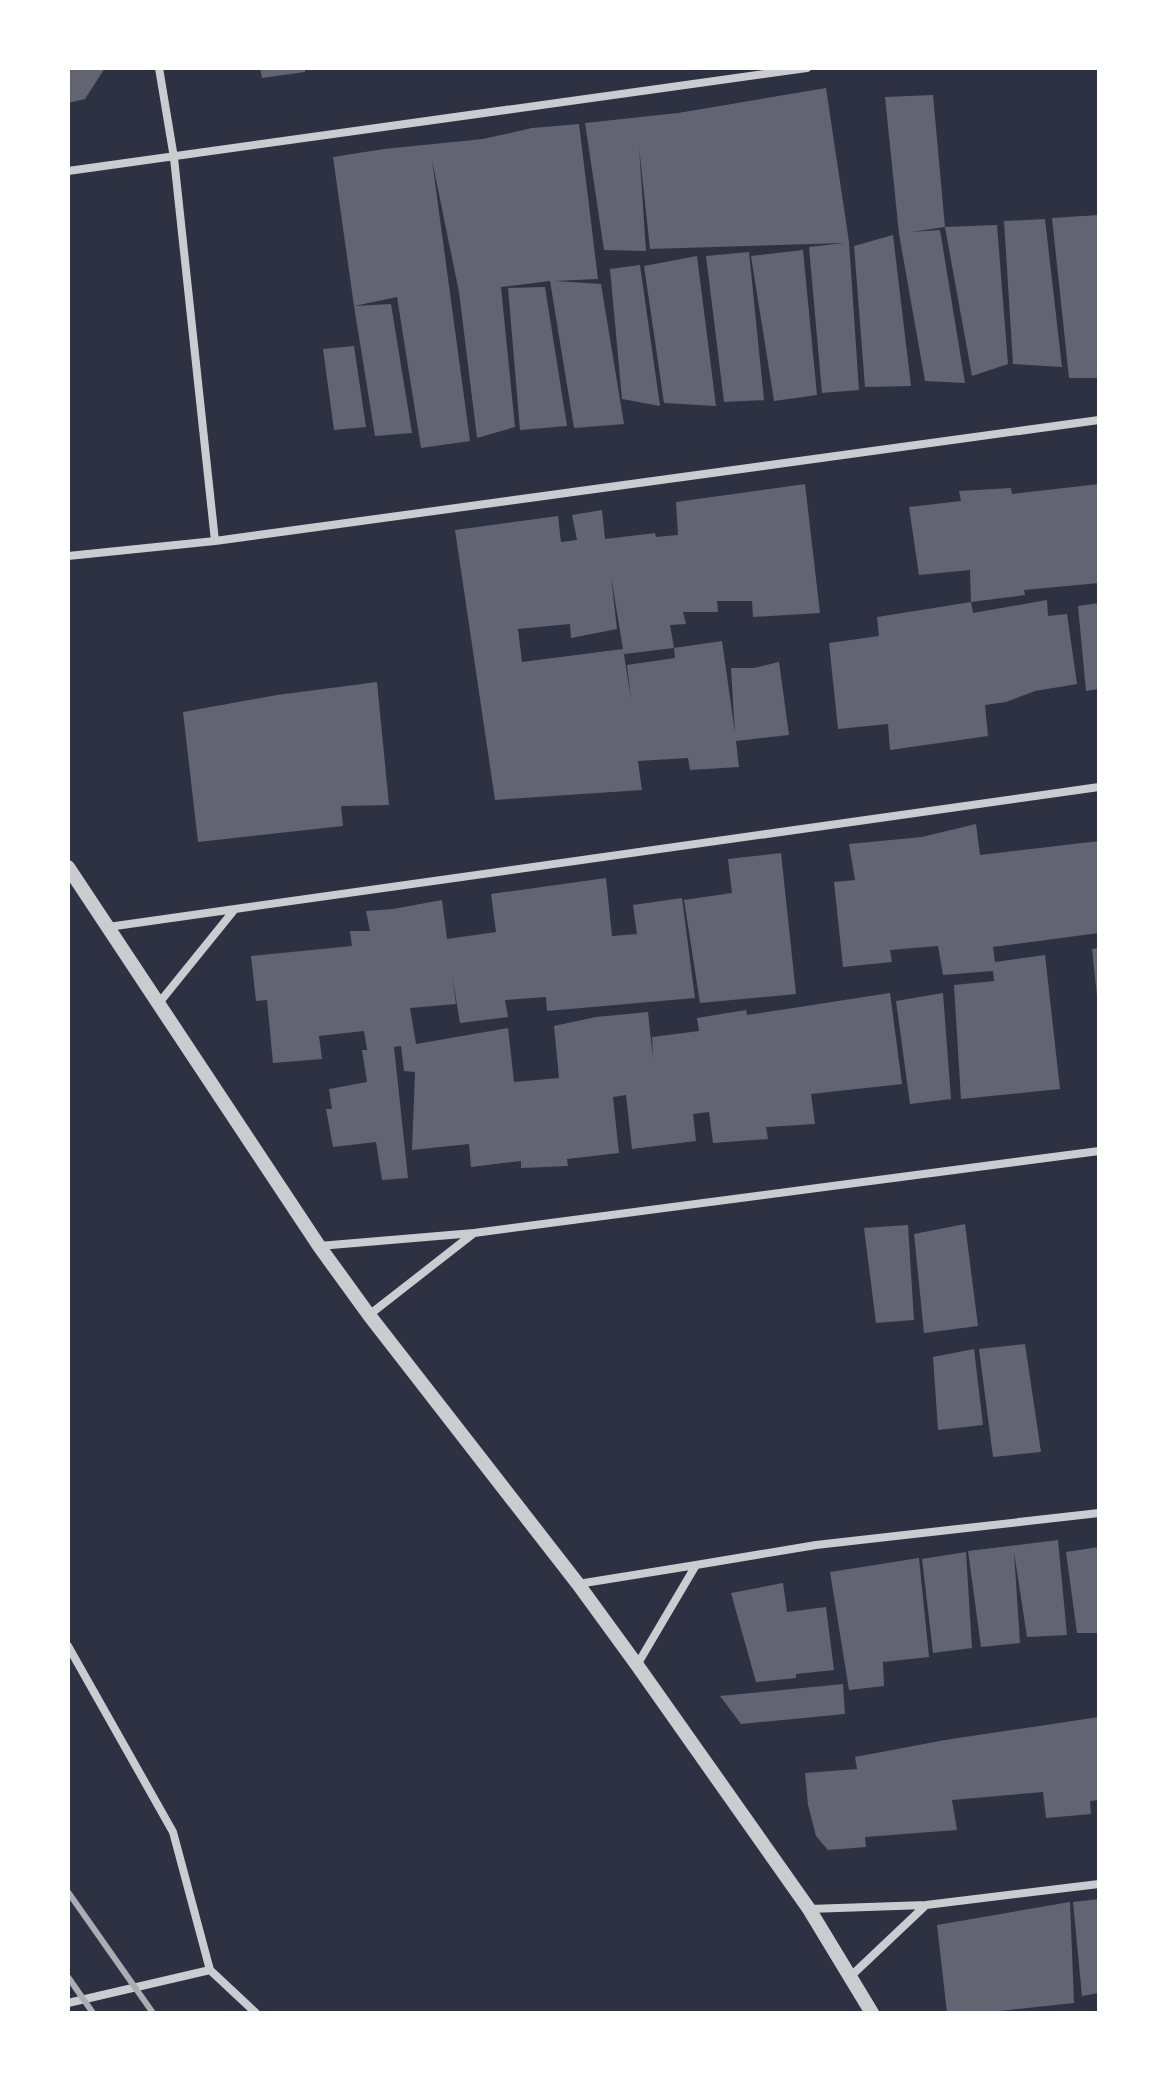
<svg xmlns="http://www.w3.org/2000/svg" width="1167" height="2081" font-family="Jost,sans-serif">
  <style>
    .building { fill: #626471; fill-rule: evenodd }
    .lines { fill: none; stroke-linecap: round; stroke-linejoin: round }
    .minor { stroke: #caccd0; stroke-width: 8 }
    .tertiary { stroke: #caccd0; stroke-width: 14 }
    .rail { stroke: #abadb3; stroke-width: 6 }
  </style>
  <rect width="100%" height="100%" fill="#2d3142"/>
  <!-- building -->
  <path class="building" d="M 68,68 L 105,68 L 85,99 L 68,103 Z
    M 260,68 L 305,68 L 305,72 L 262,78 Z
    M 826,88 L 849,242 L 859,390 L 822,393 L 809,247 L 844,243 L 650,249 L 639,147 L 646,251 L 604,250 L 585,123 L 678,113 Z
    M 933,95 L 945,227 L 997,225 L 1008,364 L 972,376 L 945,227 L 911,232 L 940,230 L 965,383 L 925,381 L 899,234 L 885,97 Z
    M 579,124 L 598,279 L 555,281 L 601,284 L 624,424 L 574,428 L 550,281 L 501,287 L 515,427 L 477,438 L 459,292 L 432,160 L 470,441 L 421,448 L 397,297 L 354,306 L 333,157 L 384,149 L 483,139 L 532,128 Z
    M 1099,215 L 1099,378 L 1069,378 L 1052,218 Z
    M 1045,219 L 1062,367 L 1013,364 L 1004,221 Z
    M 893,235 L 911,386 L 865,387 L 854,246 Z
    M 803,250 L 817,395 L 774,401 L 751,256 Z
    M 749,252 L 764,400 L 724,402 L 706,256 Z
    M 697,256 L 716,406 L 664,403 L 644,266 Z
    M 640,265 L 660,406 L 622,399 L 610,269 Z
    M 545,287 L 567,426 L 520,430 L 508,288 Z
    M 391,304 L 412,433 L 375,436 L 354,306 Z
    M 354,346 L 366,427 L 334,430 L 323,349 Z
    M 805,484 L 820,613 L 753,617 L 752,601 L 717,601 L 718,612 L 683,612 L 686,624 L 670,625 L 674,648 L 624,654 L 631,700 L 627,665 L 675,658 L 674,648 L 722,641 L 735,733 L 731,668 L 754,668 L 779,662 L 789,735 L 736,741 L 739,767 L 690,770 L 688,758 L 638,761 L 642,790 L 495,800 L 455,530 L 558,516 L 561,542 L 577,540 L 572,515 L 602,510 L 605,539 L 655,533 L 656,537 L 678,535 L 676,502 ZM 611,576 L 623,649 L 522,662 L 518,629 L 570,624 L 571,638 L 617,629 Z
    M 1099,484 L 1099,583 L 1024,590 L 1025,595 L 971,602 L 970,570 L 919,575 L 909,507 L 961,501 L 959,491 L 1011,488 L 1012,494 Z
    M 1047,600 L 1048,616 L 1067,614 L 1077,684 L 1035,691 L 1006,702 L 985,705 L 988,736 L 890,750 L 888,724 L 838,729 L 829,643 L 879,636 L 877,617 L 971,602 L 973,613 Z
    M 1099,603 L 1099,689 L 1086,691 L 1078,606 Z
    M 377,682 L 389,805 L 341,806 L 343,826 L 198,842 L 183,712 L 277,695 Z
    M 976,824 L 980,855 L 1099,841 L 1099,933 L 993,947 L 995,962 L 1045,955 L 1060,1089 L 961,1099 L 954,985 L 994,981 L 993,971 L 943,975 L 938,946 L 890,950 L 892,962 L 843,967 L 834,882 L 855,880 L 849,844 L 922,837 Z
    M 781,853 L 796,994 L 700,1003 L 684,900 L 732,893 L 728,859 Z
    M 606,878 L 612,936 L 637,934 L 633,905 L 682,898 L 695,998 L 547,1011 L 546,997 L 505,1000 L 508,1017 L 460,1023 L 452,974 L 456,1004 L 410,1008 L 416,1044 L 508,1028 L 514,1082 L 559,1078 L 554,1026 L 596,1017 L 648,1012 L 653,1059 L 652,1037 L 699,1031 L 697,1018 L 746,1010 L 747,1015 L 890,993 L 902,1084 L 811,1094 L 815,1124 L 766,1127 L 768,1139 L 713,1143 L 709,1112 L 693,1114 L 696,1141 L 632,1149 L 626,1095 L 613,1097 L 619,1153 L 567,1159 L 568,1166 L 521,1168 L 521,1161 L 471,1167 L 469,1144 L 412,1150 L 415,1072 L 404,1071 L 401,1046 L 394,1047 L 408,1178 L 382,1180 L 376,1142 L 333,1147 L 326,1109 L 332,1109 L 329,1089 L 367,1082 L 362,1050 L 367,1050 L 364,1031 L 319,1036 L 322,1059 L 273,1063 L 267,1000 L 256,1001 L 251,956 L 352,946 L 350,931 L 370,931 L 366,911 L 393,909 L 442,900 L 447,939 L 496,932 L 491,894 Z
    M 1099,948 L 1099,996 L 1097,996 L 1092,949 Z
    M 943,993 L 951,1099 L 910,1104 L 896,1001 Z
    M 965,1224 L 978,1326 L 924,1333 L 914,1234 Z
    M 908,1225 L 914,1320 L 876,1323 L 864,1228 Z
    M 1025,1344 L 1041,1452 L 993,1457 L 979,1349 Z
    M 974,1349 L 983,1425 L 938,1430 L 933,1357 Z
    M 1058,1540 L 1067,1635 L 1027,1637 L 1014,1552 L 1020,1643 L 981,1647 L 968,1551 Z
    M 1099,1547 L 1099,1633 L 1077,1633 L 1066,1552 Z
    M 966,1552 L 972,1648 L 933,1653 L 922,1559 Z
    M 919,1558 L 929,1657 L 883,1662 L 884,1686 L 849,1690 L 830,1572 Z
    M 783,1583 L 787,1612 L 826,1607 L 834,1670 L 796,1674 L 796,1678 L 756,1682 L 731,1593 Z
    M 843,1684 L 845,1714 L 741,1724 L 720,1696 Z
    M 1099,1717 L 1099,1800 L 1090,1801 L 1091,1814 L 1046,1818 L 1043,1792 L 952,1800 L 957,1830 L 865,1837 L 866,1847 L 828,1850 L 816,1836 L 808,1805 L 805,1773 L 857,1769 L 855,1757 L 945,1740 Z
    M 1099,1899 L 1099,1993 L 1082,1996 L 1073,1902 Z
    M 1070,1902 L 1074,2003 L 980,2013 L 947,2013 L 937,1925 Z"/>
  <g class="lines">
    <!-- minor -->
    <path class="minor" d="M 159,68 L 174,158 L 215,541
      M 68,171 L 807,68
      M 68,556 L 215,541 L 1099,420
      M 235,909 L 1099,787
      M 108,927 L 235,909 L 159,1003
      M 474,1233 L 1099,1151
      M 319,1246 L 474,1233 L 369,1315
      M 696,1565 L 816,1545 L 1099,1513
      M 578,1584 L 696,1565 L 637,1665
      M 68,1646 L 173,1832 L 210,1970 L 256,2013
      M 926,1905 L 1099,1884
      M 809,1909 L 926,1905 L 851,1976
      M 68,2003 L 210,1970"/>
    <!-- tertiary -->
    <path class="tertiary" d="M 68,867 L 319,1246 L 369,1315 L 578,1584 L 637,1665 L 809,1909 L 872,2013"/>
    <!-- rail -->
    <path class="rail" d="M 68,1892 L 153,2013
      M 68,1977 L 93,2013"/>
  </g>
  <!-- border -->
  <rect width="1167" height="2081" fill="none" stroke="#ffffff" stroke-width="140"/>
</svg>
